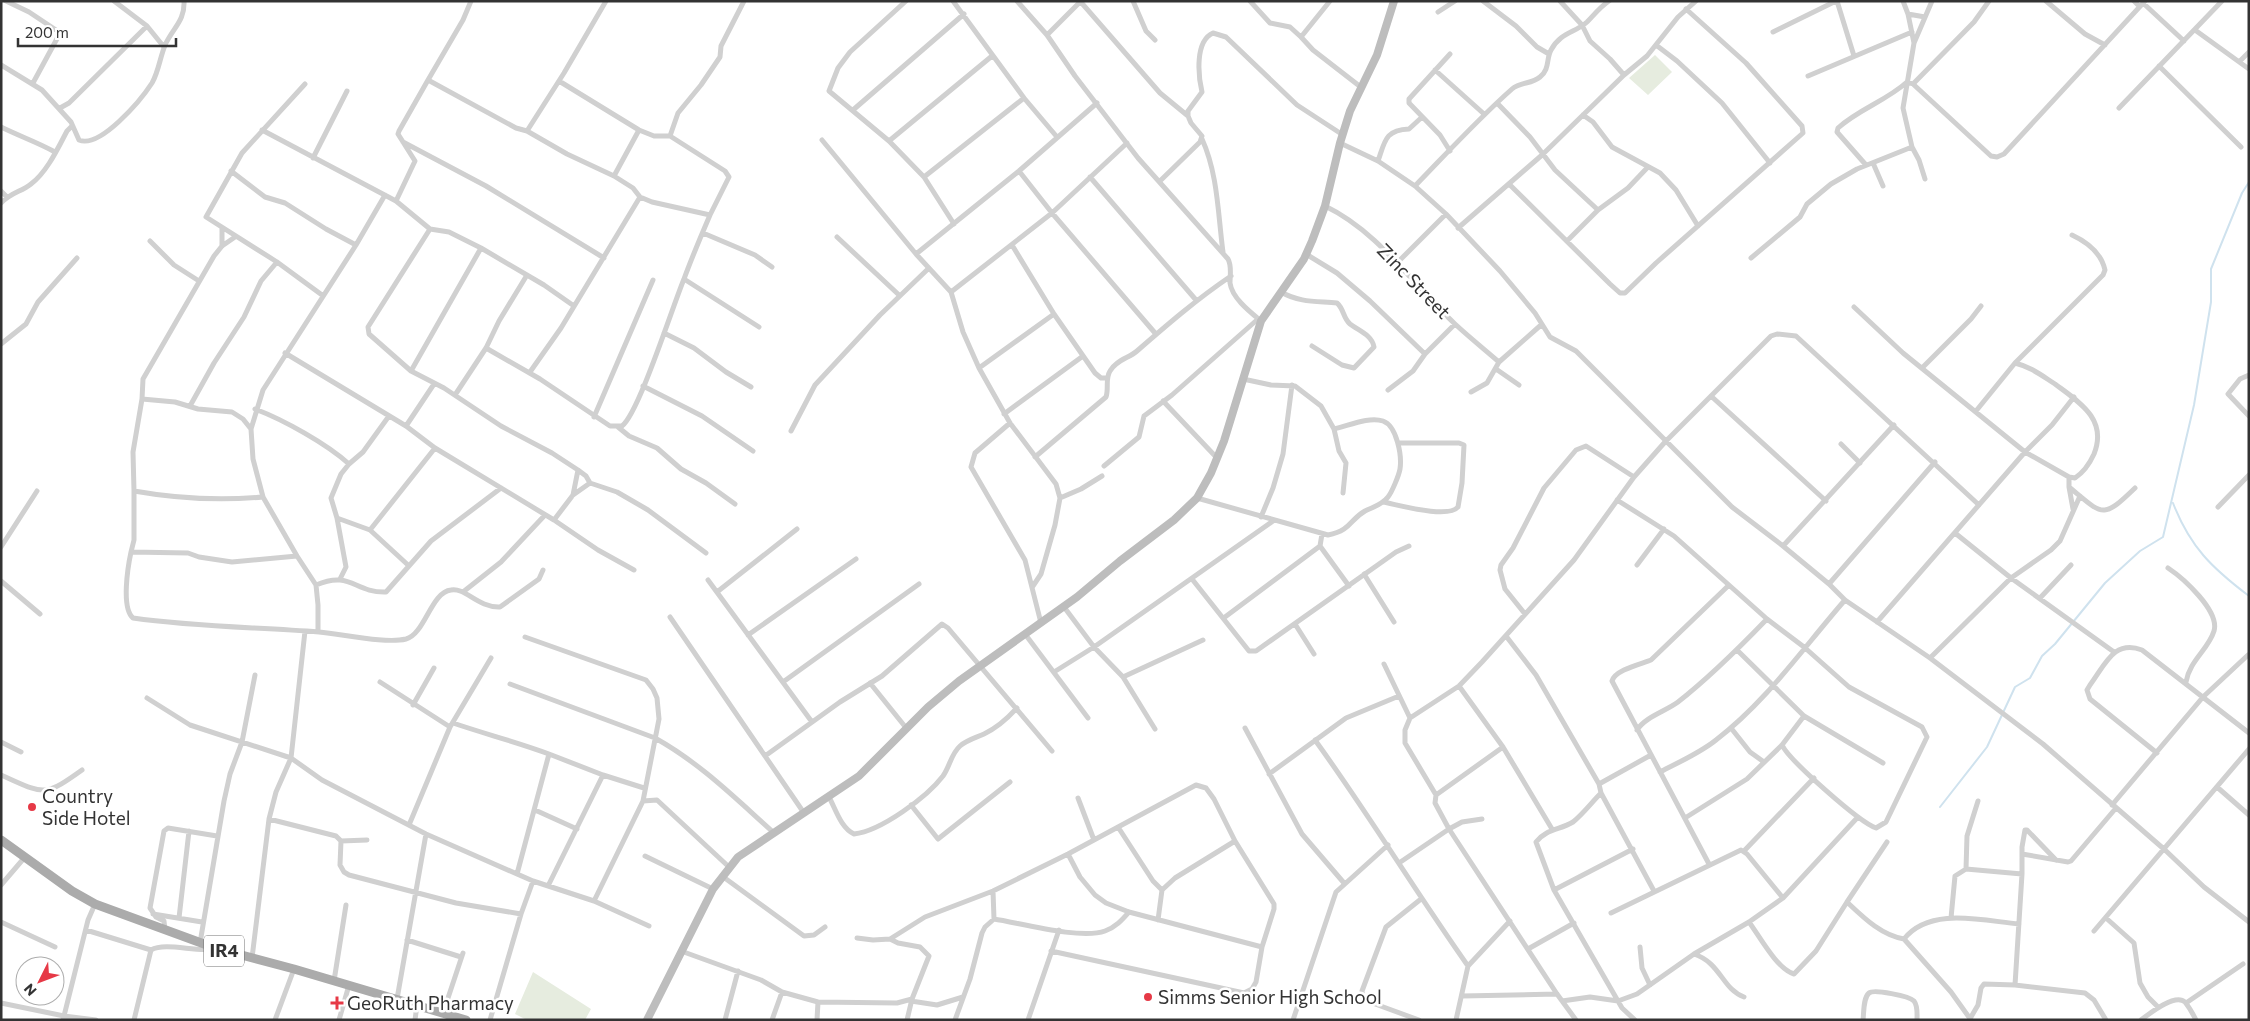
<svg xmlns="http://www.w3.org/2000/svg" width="2250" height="1021" font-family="Commissioner,sans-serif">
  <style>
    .grass { fill: #e6ecdf }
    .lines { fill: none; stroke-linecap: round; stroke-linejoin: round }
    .stream { stroke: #cfe2ee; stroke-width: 2 }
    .street { stroke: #d0d0d0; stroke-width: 5 }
    .secondary { stroke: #bdbdbd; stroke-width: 8 }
    .primary { stroke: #ababab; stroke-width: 9 }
    .poi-dot { fill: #e63946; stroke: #fff; stroke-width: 2 }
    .labels { text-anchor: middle; stroke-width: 5; stroke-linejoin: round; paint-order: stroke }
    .shield { fill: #fff; stroke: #707070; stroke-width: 1 }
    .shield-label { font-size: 18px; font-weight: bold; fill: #333 }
    .street-label { font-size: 19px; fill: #333; stroke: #fff }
    .poi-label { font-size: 19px; fill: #333; stroke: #fff; text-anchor: start }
  </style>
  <rect width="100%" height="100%" fill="#fff"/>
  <!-- grass -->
  <path class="grass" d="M 1655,55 L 1672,72 L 1648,95 L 1629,78 Z
    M 533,972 L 591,1009 L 585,1020 L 527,1020 L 515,1014 Z"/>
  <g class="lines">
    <!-- stream -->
    <path class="stream" d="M 2173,503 C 2190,547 2212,568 2249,596
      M 1940,807 L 1987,747 L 2015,687 L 2030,678 L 2042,656 L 2055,644 L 2105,583 L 2140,551 L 2163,537 L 2194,405 L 2211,302 L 2211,269 L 2242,193 L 2249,182"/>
    <!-- street -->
    <path class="street" d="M 6,1 L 29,12 L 59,32 L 59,35 L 33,83
      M 114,1 L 147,26 L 164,47
      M 471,1 L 463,20 L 428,80 L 516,128 L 527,131 L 567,154 L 614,176 L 633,188 L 640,197 L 652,202 L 710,215 L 729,177 L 725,171 L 670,136 L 654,136 L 639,130 L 559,81
      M 906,1 L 850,52 L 838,68 L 829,91 L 889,141 L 924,177 L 954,224
      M 953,1 L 1024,98
      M 1017,1 L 1047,35 L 1075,76 L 1138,158 L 1228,259 C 1232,266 1230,275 1230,283 C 1232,298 1250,312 1261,321
      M 1080,1 L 1160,93 L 1188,116 L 1191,123 L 1202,136 L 1200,142 L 1160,181
      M 1133,1 L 1146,31 L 1155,40
      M 1250,1 L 1270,23 L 1290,27 L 1301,37
      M 1330,1 L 1301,37 L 1313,50 L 1362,88
      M 1483,1 L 1516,26 L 1537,47 L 1549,54
      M 1560,1 L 1582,25 L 1590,41 L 1610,59 L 1624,75
      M 1837,1 L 1854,56
      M 1903,1 L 1908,14 L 1914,43
      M 2046,1 L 2085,34 L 2105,45
      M 2134,1 L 2139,6
      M 2143,3 L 2184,41
      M 1438,12 L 1455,1
      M 1908,14 L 1925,17
      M 2195,30 L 2249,69
      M 1773,32 L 1836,1
      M 1047,35 L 1081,1
      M 1656,45 L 1677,61 L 1722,103 L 1770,163
      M 2240,61 L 2249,52
      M 1,65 L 42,90 L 71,122 L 79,140 C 100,149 141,100 152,83 C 159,71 160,56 166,43 C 174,27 185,20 184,1
      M 2159,66 L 2241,147
      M 1435,70 L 1484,114
      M 1808,76 L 1912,32
      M 305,84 L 242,153 L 206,217 L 277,262 L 322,295
      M 1913,84 L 1974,22 L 1989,1
      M 1498,104 L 1530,137 L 1555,170 L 1598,210
      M 60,108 L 69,103 L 147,26
      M 2119,108 L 2222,1
      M 853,110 L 964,14
      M 1583,115 L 1593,122 L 1612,147 L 1660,173 L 1676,190 L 1698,226
      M 1188,116 L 1188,111 L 1202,92 C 1198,75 1195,41 1213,33 L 1226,37 L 1297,105 L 1343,135
      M 1,127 C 19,136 37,142 55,152
      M 262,130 L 396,201 L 430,229 L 449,232 L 481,248 L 544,285 L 574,306
      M 527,131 L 564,73 L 606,1
      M 670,136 L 678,113 L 701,85 L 720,57 L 721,46 L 744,1
      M 1202,139 C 1218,174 1218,215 1223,252
      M 822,140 L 916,254 L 951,292 L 963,332 L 979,368 L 1010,423 L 1056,484 L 1060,498 L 1055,525 L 1041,574 L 1033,586
      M 889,141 L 992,56
      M 403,142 L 486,186 L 604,258
      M 1340,143 L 1378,161 L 1415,186 L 1446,214 L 1500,271 L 1535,313 L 1550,337 L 1576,351 L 1732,507 L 1783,546 L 1829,584 L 1845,600 L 1930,658 L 2043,744 L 2165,850 L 2204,887 L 2249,922
      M 1450,151 L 1440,135 L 1409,103 L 1409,99 L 1450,54
      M 313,158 L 347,91
      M 1378,161 C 1385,141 1385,130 1409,129 L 1421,118
      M 1873,163 L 1883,186
      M 1866,165 L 1837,132 L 1838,128 C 1859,109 1886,101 1907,82 L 1913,84 L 1991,156 L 1997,157 L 2004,154 L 2145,1
      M 231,171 L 265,197 L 285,203 L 326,229 L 356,245
      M 1019,171 L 1052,213 L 1155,333
      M 614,176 L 639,130
      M 924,177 L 1024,98 L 1057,137
      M 1090,177 L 1196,300
      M 1925,179 L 1919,160 L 1912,147 L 1903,108 L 1914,43 L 1932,1
      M 1509,184 L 1610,284 L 1620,293 L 1625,293 L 1656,263 L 1803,133 L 1802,126 L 1746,63 L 1686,9
      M 1415,186 C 1447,153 1478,119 1512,89 C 1520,82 1532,84 1540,77 C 1550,69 1546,59 1551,50 C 1561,32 1575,33 1587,22 C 1594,15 1600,7 1609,1
      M 1,191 L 7,197
      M 396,201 L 415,161 L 398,134 L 399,131 L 428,80
      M 1,203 C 12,192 21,192 31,184 C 47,172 58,148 67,131 L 71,127
      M 1325,206 C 1379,232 1412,284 1455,324 C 1469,337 1484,349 1499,362
      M 222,228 L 222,246
      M 1458,228 L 1542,155 L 1624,75 L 1647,56 L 1678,17 L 1696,1
      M 430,229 L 368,327 L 369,334 L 411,371 L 444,388 L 501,426 L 552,453 L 578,470 L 586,476 L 590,483 L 617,492 L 648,510 L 706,553
      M 703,233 L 755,255 L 772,267
      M 235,237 L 222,246 L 214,256 L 143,379 L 142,399 L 133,452 L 134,491 C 179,499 218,501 263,497
      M 837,237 L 899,295
      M 150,241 L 174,265 L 199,281
      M 1567,241 L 1598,210 L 1628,188 L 1647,168
      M 1012,245 L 1054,314
      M 916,254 L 1019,171 L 1097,103
      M 1306,254 L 1337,273 L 1370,301 L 1425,354 L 1455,324
      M 1751,258 L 1800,217 L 1807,204 L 1831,184 L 1857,169 L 1912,147
      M 1397,263 L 1446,214
      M 684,279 L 759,327
      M 951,292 L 1052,213 L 1127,143
      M 1281,292 C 1300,303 1317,301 1337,303 C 1344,309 1343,318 1350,324 C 1359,331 1372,335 1374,347 L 1354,368 L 1342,365 L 1312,346
      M 1854,307 L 1903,353 L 2025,452 L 2069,477 L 2069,487 C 2103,515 2102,520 2135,488
      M 664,333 L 694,348 L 726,372 L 751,387
      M 1,344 L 26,324 L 38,302 L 77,258
      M 486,348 L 540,379 L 610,426 L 622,426 C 639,413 673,305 684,279 C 692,257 701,236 710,215
      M 285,353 L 406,426 L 435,448 L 554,520 L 598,550 L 634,570
      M 2015,363 C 2031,367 2041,375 2055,384 C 2079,402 2108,419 2094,454 C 2089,465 2084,472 2075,478 L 2069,477
      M 979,368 L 1054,314 L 1095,373 L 1101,378 L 1107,378
      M 1922,368 L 1971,319 L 1981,306
      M 1496,369 L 1519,385
      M 411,371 L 481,248
      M 530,372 L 561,328 L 640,197
      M 2249,375 L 2240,379 L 2228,394 L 2249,416
      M 643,386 L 702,416 L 753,451
      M 1388,390 L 1413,371 L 1425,354
      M 1471,392 L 1487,383 L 1499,362 L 1541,325
      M 455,395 L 486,348 L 499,321 L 527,275
      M 1711,396 L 1826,501
      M 142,399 L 175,402 L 198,409 L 232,412 L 243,419 L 251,429
      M 1163,401 L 1217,458
      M 190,406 L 214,363 L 244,317 L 261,281 L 277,262
      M 255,409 C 284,420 327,444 349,464 L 341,474 L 331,498 L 337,518 L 346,567 L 340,579
      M 1976,411 L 2015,363 L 2103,275 L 2105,270 C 2101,252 2087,242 2072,235
      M 1004,414 L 1083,356
      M 594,417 L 653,280
      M 1010,423 L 975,453 L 971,467 L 1025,560 L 1041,623
      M 406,426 L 434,384
      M 618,427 L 629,436 L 657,448 L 681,469 L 706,483 L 735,504
      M 1334,429 L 1339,451 L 1346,463 L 1343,493
      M 791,431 L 815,385 L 880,315 L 929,268
      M 1841,444 L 1860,463
      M 1035,457 L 1106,397 C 1109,388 1105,379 1110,371 C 1116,360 1129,358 1137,351 C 1168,324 1197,299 1231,276
      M 349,464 L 363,452 L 389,416
      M 1104,466 L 1139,437 L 1144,416 L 1172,395 L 1258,319
      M 2069,487 L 2073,509
      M 134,491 L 134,540 L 131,552 L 188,553 L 199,557 L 232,562 L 297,556
      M 573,495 L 578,470
      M 1060,498 L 1081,489 L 1102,476
      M 1197,498 L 1328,535 C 1352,530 1349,520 1365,511 C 1373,507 1382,505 1388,497 C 1392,492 1399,475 1400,469 C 1402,456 1397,426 1383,421 C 1369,416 1348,426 1334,429 L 1321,406 L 1295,386 L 1271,385 L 1243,379
      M 1617,500 L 1674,536 L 1767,619 L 1804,647 L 1849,687 L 1922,727 L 1927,737 L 1886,822 L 1876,828 C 1859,822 1789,760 1782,745
      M 1383,502 C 1399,505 1448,519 1458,507 L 1462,483 L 1464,445 L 1459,443 L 1398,443
      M 2218,507 L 2249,475
      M 1261,517 L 1273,488 L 1283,454 L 1292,385
      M 337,518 L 370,530 L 408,565
      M 554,520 L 573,495 L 590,483
      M 370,530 L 435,448
      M 1955,533 L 2011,578 L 2114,652
      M 1322,534 L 1320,546 L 1349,586
      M 1783,546 L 1894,425
      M 1,547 L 37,491
      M 131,552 C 128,566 121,608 133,618 C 195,627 257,627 319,632 C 343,634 385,644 406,639 C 425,634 431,592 451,590 C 465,587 478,608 500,607 L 539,579 L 543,570
      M 1637,565 L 1664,529
      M 2168,568 C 2183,578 2220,611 2214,631 C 2208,650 2190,660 2186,682
      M 1364,574 L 1394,622
      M 1192,579 L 1249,651 L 1256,651 L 1396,552 L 1409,546
      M 708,580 L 812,722
      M 1,581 L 40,614
      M 1829,584 L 1935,462
      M 316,585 C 351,570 354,593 386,592 L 431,541 L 501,488
      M 463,592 L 501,562 L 545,515
      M 717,592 L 797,529
      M 2040,598 L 2071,565
      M 1064,607 L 1094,647 L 1123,677 L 1155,729
      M 1525,614 L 1505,589 L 1500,570 L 1501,565 L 1513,548 L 1544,488 L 1576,450 L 1586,446 L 1634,477
      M 670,617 L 804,813
      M 1225,617 L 1320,546
      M 1877,622 L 2025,452 L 2052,425 L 2074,397
      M 1295,624 L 1314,654
      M 318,632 L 318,605 L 316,585 L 297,556 L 263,497 L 253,459 L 251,429 L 263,390 L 356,245 L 385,195
      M 1025,634 L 1088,718
      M 748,635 L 856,559
      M 1506,636 L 1536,675 L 1599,784 L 1601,793 L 1654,891
      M 1737,650 L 1804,716 L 1883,763
      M 1930,658 L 2011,578 L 2051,550 L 2060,541 L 2080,496
      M 1384,664 L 1410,718
      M 1054,672 L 1094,647 L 1273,521
      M 1123,677 L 1203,640
      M 380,682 L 450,727
      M 783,682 L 919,584
      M 870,683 L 907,729
      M 510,684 L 655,738 C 700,763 735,798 773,832
      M 147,698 L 190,725 L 291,758 L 322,780 L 426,834 L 533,881 L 594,901 L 643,801 L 659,719 L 657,698 L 653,689 L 646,680 L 525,637
      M 413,705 L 434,668
      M 453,723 C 485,734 517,742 549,754 L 517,874
      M 1245,728 L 1302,834 L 1344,883
      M 1731,728 L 1750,752 L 1764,762
      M 1637,730 C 1645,717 1666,711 1678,702 C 1710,677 1739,648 1767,619
      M 1315,740 C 1368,813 1415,891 1468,966
      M 1,742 L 21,752
      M 1503,747 L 1552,829
      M 2157,753 L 2090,699 L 2087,690 L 2090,685 C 2105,665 2114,639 2142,650 L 2249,733
      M 549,754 L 603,775
      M 765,756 L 840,702 L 882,676 L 942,624 L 948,628 L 1052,751
      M 1660,772 C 1679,762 1700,753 1716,740 C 1767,701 1803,648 1845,600
      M 1269,774 L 1346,718 L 1399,696
      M 1,775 C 44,794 43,798 82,770
      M 1599,784 L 1651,755
      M 2217,787 L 2249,815
      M 1601,793 C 1592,802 1583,814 1573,822 C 1560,830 1546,829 1536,842 L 1554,890 L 1622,1008 L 1635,1020
      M 1436,795 L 1503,747 L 1459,686
      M 829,797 C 836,810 841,828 854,834 C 881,831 927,797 943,776 C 950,766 951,754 960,746 C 967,740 975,738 984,734 C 997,728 1007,719 1017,708
      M 1078,798 L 1094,840
      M 643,801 L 657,800 L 729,867
      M 911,805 L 938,839 L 1010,782
      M 2112,805 L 2203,697 L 2248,655
      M 535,810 L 577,829
      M 1685,818 L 1747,779 L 1782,745 L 1804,716
      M 269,819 L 336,836 L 341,841 L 340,865 L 344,872 L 349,875 L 456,903 L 521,914
      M 1482,819 L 1462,822 L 1449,829 L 1557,994 L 1576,1020
      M 409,825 L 450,727 L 491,658
      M 1118,827 L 1153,881 L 1162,890
      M 341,841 L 367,840
      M 1744,851 L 1814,778
      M 1068,854 L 1080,877 L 1095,895 L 1106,903 L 1129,912 L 1262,947
      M 2022,854 L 2068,862 L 2071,861 L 2116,808
      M 645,856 L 713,889
      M 1399,863 L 1449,829 L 1435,803 L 1436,795 L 1405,743 L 1405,730 L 1410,718 L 1459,686 L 1482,662 L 1574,560 L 1634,477 L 1665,442 L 1771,336 L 1777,334 L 1796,336 L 1979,505
      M 1709,864 L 1612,681 C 1615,670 1641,664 1651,660 L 1728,586
      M 1966,869 L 1967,836 L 1978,801
      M 722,876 L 804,936 L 814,935 L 825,927
      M 1,885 L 25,857
      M 548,886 L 603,775 L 644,788
      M 1554,890 L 1633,849
      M 993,891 L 994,919 C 1020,923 1081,940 1105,931 C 1116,927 1122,920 1129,912
      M 594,901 L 649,926
      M 1847,902 L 1887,842
      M 1611,913 L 1741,850 L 1747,854 L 1783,898
      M 153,914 L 202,922
      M 179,918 L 189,831
      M 1951,918 L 1955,876 L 1966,869 L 2022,874
      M 2106,918 L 2134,943 L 2140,983 L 2148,997 L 2158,1007
      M 1158,920 L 1162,890 L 1175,878 L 1235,841
      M 1,922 L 55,947
      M 1749,922 C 1760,937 1777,969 1794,974 L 1816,951 L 1847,902 C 1864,918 1881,935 1904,939 L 1951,992 L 1971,1020
      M 86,930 L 151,950
      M 165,930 L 164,921 L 156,917 L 150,908 L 164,831 L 168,828 L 217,836
      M 2094,931 L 2249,749
      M 857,938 L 873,940 L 890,939 L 898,943 L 920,947 L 929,956 L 912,999 L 907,1020
      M 890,939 L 925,917 L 993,891 L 1068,854 L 1196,785 L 1206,788 L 1214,799 L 1235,841 L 1274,904 L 1274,909 L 1262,947 L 1256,982 L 1252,989 L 1244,993 L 1051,951
      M 1904,939 C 1930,906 1984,921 2019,924
      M 407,940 L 461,957
      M 200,943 L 224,801 L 230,774 L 242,742 L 255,675
      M 1640,947 L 1642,968 L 1650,985
      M 1528,949 L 1574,923
      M 681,951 L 761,980 L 782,992 L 818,1002 L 897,1003 L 912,999
      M 1694,954 C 1721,963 1722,989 1744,997
      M 252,958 L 269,819 L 276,792 L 291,758 L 305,631
      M 334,981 L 346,905
      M 2015,985 L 2022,874 L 2022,847 L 2025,830 L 2027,830 L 2056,860
      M 1462,996 L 1557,994
      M 397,999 L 426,834
      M 911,1001 L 937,1005 L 963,997
      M 1562,1001 L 1590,997 L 1618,1001 L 1637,994 L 1694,954 L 1749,922 L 1783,898 L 1857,818
      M 1,1003 L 64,1016 L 96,1020
      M 2186,1003 L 2243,964
      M 443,1013 L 463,953
      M 1971,1017 L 1978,1005 L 1981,988 L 1984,984 L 2015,985 L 2085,993 L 2094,1000 L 2106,1020
      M 63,1020 L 88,920 L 95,904
      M 134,1020 L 151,950 C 165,942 195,952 212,949
      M 275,1020 L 294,969
      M 339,1020 L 349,985
      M 415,1020 L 417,1005
      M 490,1020 L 521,914 L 533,881
      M 725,1020 L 738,971
      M 772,1020 L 782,992
      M 817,1020 L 818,1002
      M 955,1020 L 970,979 L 982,933 L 985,927 L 994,919
      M 1028,1020 L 1059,930
      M 1293,1020 L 1336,892 L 1388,845
      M 1419,1020 L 1367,1001 L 1363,997 L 1362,991 L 1386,927 L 1421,899
      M 1456,1020 L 1468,966 L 1510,921
      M 1863,1020 C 1864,1013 1863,998 1869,993 C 1874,989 1909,996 1914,1001 C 1918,1006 1917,1014 1917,1020
      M 2141,1020 C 2150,1013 2175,993 2185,1002 C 2189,1007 2193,1014 2196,1020"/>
    <!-- secondary -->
    <path class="secondary" d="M 647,1020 L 713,889 L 738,857 L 859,776 L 928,707 L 959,681 L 1077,597 L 1120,561 L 1174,520 L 1197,498 L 1211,473 L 1224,441 L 1261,321 L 1304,259 L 1312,241 L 1325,206 L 1340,143 L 1350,111 L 1377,55 L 1394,1"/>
    <!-- primary -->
    <path class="primary" d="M 1,840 L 72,891 L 95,904 L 215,948 L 294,969 L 466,1020"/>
  </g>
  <!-- markers -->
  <g class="poi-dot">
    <circle cx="32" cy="807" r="5"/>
    <circle cx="1148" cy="997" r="5"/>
    <path d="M334.5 995.5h5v5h5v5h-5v5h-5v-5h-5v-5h5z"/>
  </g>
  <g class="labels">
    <!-- shield labels -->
    <rect class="shield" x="204" y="935.5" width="40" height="31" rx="4"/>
    <g class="shield-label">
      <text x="224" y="957">IR4</text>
    </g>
    <!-- street labels -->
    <g class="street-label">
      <text transform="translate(1414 281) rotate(46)" y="7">Zinc Street</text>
    </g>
    <!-- poi labels -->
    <g class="poi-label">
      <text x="42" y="803">Country<tspan x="42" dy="22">Side Hotel</tspan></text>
      <text x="1158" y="1004">Simms Senior High School</text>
      <text x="347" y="1010">GeoRuth Pharmacy</text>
    </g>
  </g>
  <!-- border -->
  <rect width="2250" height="1021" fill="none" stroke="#333333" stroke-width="5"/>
  <!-- north arrow -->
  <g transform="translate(40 981) rotate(228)"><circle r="24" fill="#ffffff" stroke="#adadad"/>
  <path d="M0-4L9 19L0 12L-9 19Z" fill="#e63946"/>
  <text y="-8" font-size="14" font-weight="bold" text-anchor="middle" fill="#333333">N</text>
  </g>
  <!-- scale -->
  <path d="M18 38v8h158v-8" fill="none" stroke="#333333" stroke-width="2.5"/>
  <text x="25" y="38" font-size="15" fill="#333333" stroke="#ffffff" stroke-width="4" paint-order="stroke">200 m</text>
</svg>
